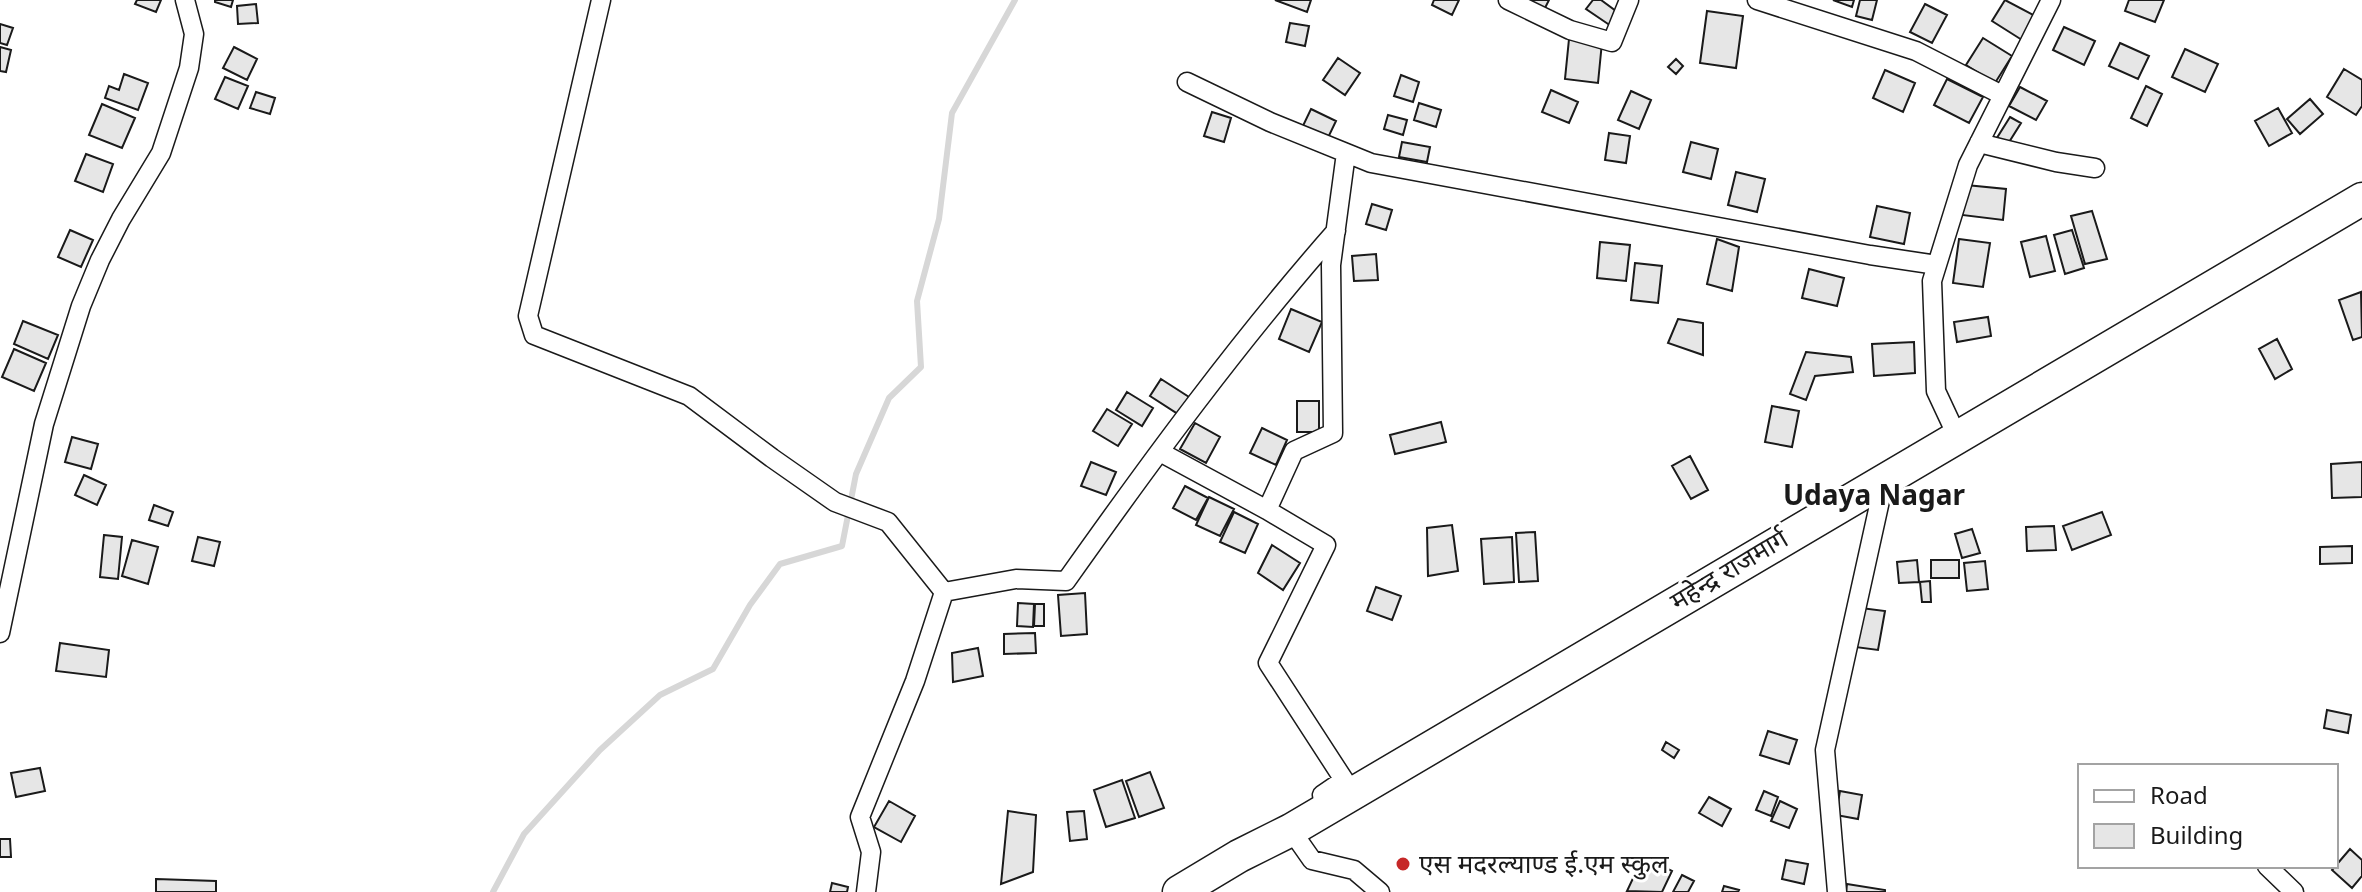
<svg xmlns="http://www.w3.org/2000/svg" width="2362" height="892" font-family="'Noto Sans','Noto Sans Devanagari',sans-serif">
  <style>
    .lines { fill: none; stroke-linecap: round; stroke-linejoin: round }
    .stream { stroke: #d7d7d7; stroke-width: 6 }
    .building { fill: #e6e6e6; stroke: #1a1a1a; stroke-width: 2 }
    .minor-casing { stroke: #1a1a1a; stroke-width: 21 }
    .trunk-casing { stroke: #1a1a1a; stroke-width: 35 }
    .minor { stroke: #fff; stroke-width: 18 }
    .trunk { stroke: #fff; stroke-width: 32 }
    .poi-dot { fill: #c62828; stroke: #fff; stroke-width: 3 }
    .labels { text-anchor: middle; stroke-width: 6; stroke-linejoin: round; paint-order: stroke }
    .street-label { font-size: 26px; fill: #1a1a1a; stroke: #fff }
    .poi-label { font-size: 26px; fill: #1a1a1a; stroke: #fff; text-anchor: start }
    .neighbourhood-label { font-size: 28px; font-weight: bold; fill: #1a1a1a; stroke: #fff }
  </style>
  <rect width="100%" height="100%" fill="#fff"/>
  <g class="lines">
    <!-- stream -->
    <path class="stream" d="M 493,892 L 524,834 L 600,750 L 660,695 L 713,669 L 750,605 L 780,564 L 842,546 L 856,474 L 889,398 L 921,367 L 917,301 L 939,219 L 952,113 L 1015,0"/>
  </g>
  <!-- building -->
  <path class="building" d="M 137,0 L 161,0 L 156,12 L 135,4 Z
    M 215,0 L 233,0 L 231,7 L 215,2 Z
    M 1275,0 L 1311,0 L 1307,12 Z
    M 1434,0 L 1459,0 L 1452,15 L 1432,5 Z
    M 1525,0 L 1549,0 L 1544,10 Z
    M 1593,0 L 1601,0 L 1620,14 L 1611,26 L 1586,9 Z
    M 1833,0 L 1854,0 L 1852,7 Z
    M 1860,0 L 1877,0 L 1872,20 L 1856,16 Z
    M 2005,0 L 2037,17 L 2022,40 L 1992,21 Z
    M 2129,0 L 2164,0 L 2155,22 L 2125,11 Z
    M 256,4 L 258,23 L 238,24 L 237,6 Z
    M 1925,4 L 1947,15 L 1932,43 L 1910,32 Z
    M 1707,11 L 1743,16 L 1736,68 L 1700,63 Z
    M 1290,23 L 1309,26 L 1305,46 L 1286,42 Z
    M 0,24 L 13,28 L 7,45 L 0,43 Z
    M 2064,27 L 2095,41 L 2084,65 L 2053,50 Z
    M 1983,38 L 2012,56 L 1995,83 L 1966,65 Z
    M 1569,39 L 1602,42 L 1598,83 L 1565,79 Z
    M 2120,43 L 2149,56 L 2138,79 L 2109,66 Z
    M 0,47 L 11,50 L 6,72 L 0,71 Z
    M 234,47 L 257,59 L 247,80 L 223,68 Z
    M 2185,49 L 2218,64 L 2205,92 L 2172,77 Z
    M 1338,58 L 1360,73 L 1345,95 L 1323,80 Z
    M 1676,59 L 1683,66 L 1676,74 L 1668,67 Z
    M 2344,69 L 2362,80 L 2362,106 L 2356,115 L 2327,97 Z
    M 1885,70 L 1915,83 L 1903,112 L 1873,98 Z
    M 124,74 L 148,83 L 138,110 L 105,98 L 109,86 L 119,90 Z
    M 1401,75 L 1419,82 L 1413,102 L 1394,96 Z
    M 225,77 L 248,86 L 238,109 L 215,99 Z
    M 1947,79 L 1983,97 L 1969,123 L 1934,105 Z
    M 2146,86 L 2162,94 L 2147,126 L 2131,118 Z
    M 2020,87 L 2047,101 L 2036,120 L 2009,106 Z
    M 1551,90 L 1578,102 L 1569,123 L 1542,112 Z
    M 1631,91 L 1651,100 L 1639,129 L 1618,120 Z
    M 256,92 L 275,98 L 270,114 L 250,108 Z
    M 2310,99 L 2323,114 L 2300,134 L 2287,119 Z
    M 1419,103 L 1441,110 L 1436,127 L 1414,120 Z
    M 102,104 L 135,118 L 122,148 L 89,135 Z
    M 2278,108 L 2292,133 L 2269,146 L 2255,121 Z
    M 1311,109 L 1336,121 L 1325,144 L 1300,132 Z
    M 1212,112 L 1231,118 L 1224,142 L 1204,136 Z
    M 1388,115 L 1407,120 L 1403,135 L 1384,129 Z
    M 2010,117 L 2021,123 L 2006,147 L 1995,141 Z
    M 1609,133 L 1630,136 L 1626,163 L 1605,160 Z
    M 1402,142 L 1430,147 L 1427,162 L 1399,157 Z
    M 1691,142 L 1718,149 L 1711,179 L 1683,172 Z
    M 86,154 L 113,164 L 103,192 L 75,181 Z
    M 1736,172 L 1765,179 L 1757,212 L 1728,205 Z
    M 1966,185 L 2006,189 L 2003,220 L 1962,215 Z
    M 1372,204 L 1392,210 L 1386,230 L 1366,224 Z
    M 1877,206 L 1910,213 L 1904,244 L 1870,237 Z
    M 2092,211 L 2107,259 L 2085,264 L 2071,216 Z
    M 70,230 L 93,240 L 81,267 L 58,257 Z
    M 2072,230 L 2084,268 L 2065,274 L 2054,235 Z
    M 2046,236 L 2055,271 L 2030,277 L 2021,242 Z
    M 1717,239 L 1739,247 L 1732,291 L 1707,284 Z
    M 1959,239 L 1990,243 L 1983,287 L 1953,283 Z
    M 1600,242 L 1630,245 L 1626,281 L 1597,278 Z
    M 1376,254 L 1378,280 L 1354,281 L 1352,256 Z
    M 1635,263 L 1662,266 L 1658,303 L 1631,300 Z
    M 1809,269 L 1844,278 L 1837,306 L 1802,298 Z
    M 2361,292 L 2362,337 L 2353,340 L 2339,300 Z
    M 1291,309 L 1322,322 L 1309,352 L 1279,339 Z
    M 1988,317 L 1991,336 L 1957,342 L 1954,322 Z
    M 1678,319 L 1703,323 L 1703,355 L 1668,343 Z
    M 23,321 L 58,335 L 48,359 L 14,344 Z
    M 2277,339 L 2292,369 L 2275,379 L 2259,349 Z
    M 1914,342 L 1915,373 L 1874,376 L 1872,344 Z
    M 14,349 L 46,363 L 34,391 L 2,377 Z
    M 1806,352 L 1851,357 L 1853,372 L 1815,376 L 1806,400 L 1790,394 Z
    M 1161,379 L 1189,397 L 1178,414 L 1150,396 Z
    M 1127,392 L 1153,408 L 1142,426 L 1116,410 Z
    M 1297,401 L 1319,401 L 1319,432 L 1297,432 Z
    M 1772,406 L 1799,411 L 1792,447 L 1765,442 Z
    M 1107,409 L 1132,424 L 1118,446 L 1093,431 Z
    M 1441,422 L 1446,442 L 1395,454 L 1390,435 Z
    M 1195,423 L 1220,437 L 1206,463 L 1180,449 Z
    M 1262,428 L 1287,440 L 1276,465 L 1250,453 Z
    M 72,437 L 98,444 L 91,469 L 65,462 Z
    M 1690,456 L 1708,490 L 1691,499 L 1672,466 Z
    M 1091,462 L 1116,472 L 1106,495 L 1081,486 Z
    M 2362,462 L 2362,497 L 2332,498 L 2331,464 Z
    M 84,475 L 106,485 L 97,505 L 75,495 Z
    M 1185,486 L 1208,498 L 1196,520 L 1173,508 Z
    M 1209,497 L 1234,509 L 1220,536 L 1196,525 Z
    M 154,505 L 173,512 L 168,526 L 149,520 Z
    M 1234,512 L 1258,524 L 1245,553 L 1220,542 Z
    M 2102,512 L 2111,535 L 2072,550 L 2063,526 Z
    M 1452,525 L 1458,571 L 1428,576 L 1427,528 Z
    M 2054,526 L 2056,550 L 2027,551 L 2026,527 Z
    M 1972,529 L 1980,553 L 1962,558 L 1955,534 Z
    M 1535,532 L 1538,581 L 1519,582 L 1516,533 Z
    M 104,535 L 122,537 L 118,579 L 100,577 Z
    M 198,537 L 220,542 L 214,566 L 192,561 Z
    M 1512,537 L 1514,582 L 1484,584 L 1481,539 Z
    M 132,540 L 158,547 L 148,584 L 122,576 Z
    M 1272,545 L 1300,563 L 1283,590 L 1258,573 Z
    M 2352,546 L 2352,563 L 2320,564 L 2320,547 Z
    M 1917,560 L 1919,582 L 1899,583 L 1897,562 Z
    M 1931,560 L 1959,560 L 1959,578 L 1931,578 Z
    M 1985,561 L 1988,589 L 1967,591 L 1964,563 Z
    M 1930,581 L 1931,602 L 1922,602 L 1920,582 Z
    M 1376,587 L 1401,596 L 1392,620 L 1367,611 Z
    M 1085,593 L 1087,634 L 1061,636 L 1058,595 Z
    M 1018,603 L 1034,604 L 1033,627 L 1017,626 Z
    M 1035,604 L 1044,604 L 1044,626 L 1034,626 Z
    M 1861,608 L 1885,611 L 1878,650 L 1855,647 Z
    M 1035,633 L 1036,653 L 1004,654 L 1004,634 Z
    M 60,643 L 109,650 L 106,677 L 56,671 Z
    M 978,648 L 983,676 L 953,682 L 952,653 Z
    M 2327,710 L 2351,715 L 2348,733 L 2324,728 Z
    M 1768,731 L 1797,740 L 1789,764 L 1760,755 Z
    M 1666,742 L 1679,750 L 1674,758 L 1662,750 Z
    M 40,768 L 45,791 L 16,797 L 11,773 Z
    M 1150,772 L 1164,808 L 1139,817 L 1126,781 Z
    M 1122,780 L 1135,818 L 1106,827 L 1094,790 Z
    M 1764,791 L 1778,797 L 1771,816 L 1756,810 Z
    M 1840,791 L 1862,795 L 1858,819 L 1836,815 Z
    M 1709,797 L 1731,809 L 1722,826 L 1699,813 Z
    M 889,801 L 915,816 L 901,842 L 874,827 Z
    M 1780,801 L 1797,809 L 1789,828 L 1771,821 Z
    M 1008,811 L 1036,815 L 1033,872 L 1001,884 Z
    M 1084,811 L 1087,839 L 1070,841 L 1067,812 Z
    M 0,839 L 10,839 L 11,857 L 0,857 Z
    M 2350,849 L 2362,860 L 2362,876 L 2352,888 L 2332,870 Z
    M 1643,857 L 1672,871 L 1662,892 L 1627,891 Z
    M 1786,860 L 1808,864 L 1804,884 L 1782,879 Z
    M 1682,875 L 1694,881 L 1688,892 L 1673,892 Z
    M 156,879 L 216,881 L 216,892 L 156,892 Z
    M 832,883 L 848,887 L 847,892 L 830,892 Z
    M 1847,884 L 1885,890 L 1885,892 L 1846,892 Z
    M 1724,886 L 1739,890 L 1738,892 L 1722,892 Z"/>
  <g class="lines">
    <defs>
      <path id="minor" d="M 601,0 L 528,316 L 534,335 L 689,396 L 772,458 L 835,502 L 888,522 L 944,592
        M 1508,0 L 1570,30 L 1612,42 L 1629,0
        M 1757,0 L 1916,51 L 2002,95
        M 1187,82 L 1270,122 L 1371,163 L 1870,255 L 1937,265
        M 1979,143 L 2056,162 L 2095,168
        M 1957,436 L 1936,391 L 1932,281 L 1968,165 L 2051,0
        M 1160,452 L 1267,510
        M 0,633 L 44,424 L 81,306 L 100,260 L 121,219 L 161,153 L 189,68 L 194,34 L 185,0
        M 1322,795 L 1344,780 L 1268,663 L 1326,545 L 1267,510 L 1294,451 L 1333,433 L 1331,265 L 1346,153
        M 1291,830 L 1312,860 L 1354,870 L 1380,892
        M 2267,866 L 2294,892
        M 866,892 L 871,852 L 860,817 L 915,681 L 944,592 L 1016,579 L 1066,581 C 1151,461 1239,341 1336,231
        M 1837,892 L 1825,750 L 1885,478"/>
      <path id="trunk" d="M 1179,892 L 1239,856 L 1291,830 L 2362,199"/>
    </defs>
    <!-- minor casing -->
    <use href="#minor" class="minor-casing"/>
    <!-- trunk casing -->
    <use href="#trunk" class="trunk-casing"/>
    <!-- minor -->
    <use href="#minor" class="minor"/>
    <!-- trunk -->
    <use href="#trunk" class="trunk"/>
  </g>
  <!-- markers -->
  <circle class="poi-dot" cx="1403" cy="864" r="8"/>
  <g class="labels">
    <!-- street labels -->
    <g class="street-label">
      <text transform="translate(1729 570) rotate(-31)" y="9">महेन्द्र राजमार्ग</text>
    </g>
    <!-- poi labels -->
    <g class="poi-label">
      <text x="1419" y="873">एस मदरल्याण्ड ई.एम स्कुल</text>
    </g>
    <!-- neighbourhood labels -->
    <g class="neighbourhood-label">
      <text x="1874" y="505">Udaya Nagar</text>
    </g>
  </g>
  <!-- legend -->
  <rect x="2078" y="764" width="260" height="104" fill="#ffffff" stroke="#a3a3a3" stroke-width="2"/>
  <rect x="2094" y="790" width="40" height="12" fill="#ffffff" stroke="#a3a3a3" stroke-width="2"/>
  <text x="2150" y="804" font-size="24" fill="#1a1a1a">Road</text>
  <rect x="2094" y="824" width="40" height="24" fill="#e6e6e6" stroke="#a3a3a3" stroke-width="2"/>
  <text x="2150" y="844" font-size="24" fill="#1a1a1a">Building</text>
</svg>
